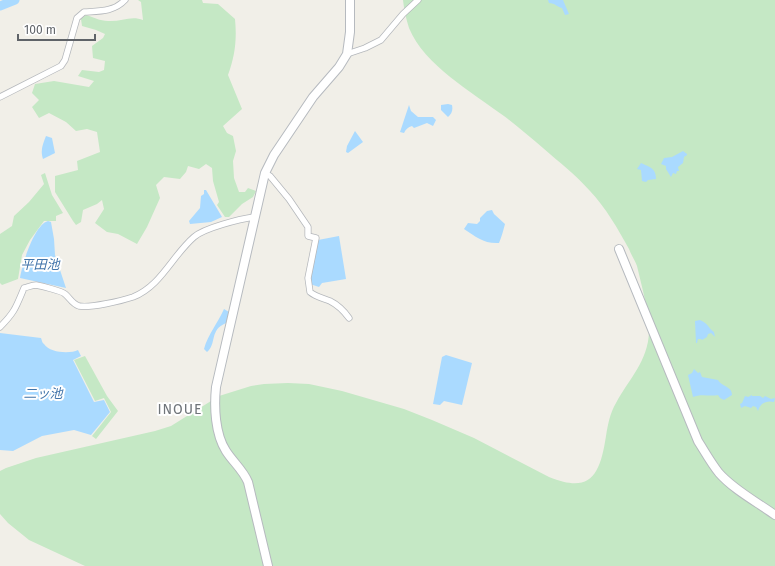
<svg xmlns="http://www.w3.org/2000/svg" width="775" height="566" font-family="'Fira Sans','Noto Sans JP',sans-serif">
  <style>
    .green { fill: #c5e8c5 }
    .water { fill: #aadaff }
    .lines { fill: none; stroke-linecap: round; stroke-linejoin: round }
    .river { stroke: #aadaff; stroke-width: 9 }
    .street-casing { stroke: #b5b8bc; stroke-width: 7 }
    .secondary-casing { stroke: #b6babf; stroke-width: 10 }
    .street { stroke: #fff; stroke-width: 5.5 }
    .secondary { stroke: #fff; stroke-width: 8 }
    .labels { text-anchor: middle; stroke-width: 4; stroke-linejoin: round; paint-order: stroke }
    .water-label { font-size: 13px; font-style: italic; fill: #4174aa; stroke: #fff }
    .quarter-label { font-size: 14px; letter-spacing: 1px; fill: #70757a; stroke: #fff }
  </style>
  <rect width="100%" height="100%" fill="#f1efe8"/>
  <!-- green -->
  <path class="green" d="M 138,0 L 202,0 L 203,3 L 218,4 L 235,19 C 237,40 235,56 228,75 L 242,109 L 223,126 L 227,133 L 233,136 L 236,151 L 233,161 L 234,178 L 239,192 L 245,192 L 248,188 L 256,191 L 253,197 L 242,204 L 229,217 L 225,217 L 217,205 L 219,202 L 213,181 L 212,168 L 206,164 L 199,169 L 188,166 L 186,172 L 180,179 L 164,177 L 156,185 L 160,198 L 147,227 L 137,244 L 118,234 L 107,232 L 95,223 L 104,209 L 102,200 L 97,204 L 83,210 L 81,222 L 76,225 L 73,221 L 55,192 L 55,176 L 78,170 L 77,161 L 100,152 L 97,132 L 87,129 L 76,131 L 66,122 L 49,113 L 39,118 L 32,107 L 39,100 L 32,93 L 35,84 L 54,81 L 89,87 L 94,81 L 78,76 L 82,70 L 99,72 L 104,70 L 105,61 L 93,58 L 92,46 L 103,38 L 105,34 L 96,30 L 82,26 L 81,19 L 86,15 C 93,17 100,21 108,21 C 121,22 131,15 143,20 L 141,2 Z
    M 403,0 L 775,0 L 775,566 L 85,566 L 29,540 L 8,523 L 0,514 L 0,471 L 6,468 L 36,458 L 155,431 L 171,426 L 219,396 L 251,386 L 264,384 L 288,383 L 309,384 L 342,391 L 404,409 L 432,420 L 474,438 L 549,477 C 591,494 600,475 606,436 C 608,424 610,413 616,403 C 629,379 648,361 649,332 C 649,318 646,304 643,291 C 641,283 639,274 637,266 C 635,260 631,255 629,249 C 618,229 606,208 590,191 C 576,175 559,162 543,148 C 530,137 517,126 504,116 C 473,93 424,65 409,28 C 406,19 404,9 403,0 Z
    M 45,173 L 52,195 L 63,213 L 56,216 L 56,221 L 44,221 L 30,240 L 22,255 L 18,279 L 2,285 L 0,283 L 0,234 L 12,226 L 14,216 L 29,202 L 44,184 L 41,175 Z
    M 85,356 L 107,396 L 118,411 L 96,439 L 92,436 L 111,412 L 104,398 L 95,401 L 74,360 Z"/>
  <!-- water -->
  <path class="water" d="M 548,0 L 563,0 L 569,14 L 565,15 L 562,8 C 557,7 555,3 549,3 Z
    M 448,104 L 452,105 C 453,110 452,114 448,117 L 441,110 L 441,105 Z
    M 409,105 L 411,111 L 418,117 L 433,117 L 436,120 L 433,126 L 427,123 L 414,128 L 412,126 C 408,127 406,129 404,133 L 400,132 Z
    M 355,131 L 363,142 L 348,153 L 346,152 L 347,146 Z
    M 46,136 L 52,138 L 55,153 L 43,159 C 40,150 43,144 46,136 Z
    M 683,151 L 687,154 L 687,155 L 684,157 L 683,163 L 678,167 L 679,171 L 677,171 L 676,174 L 673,173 L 671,177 L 666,169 L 666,166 L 661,164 L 664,158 L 672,157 Z
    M 641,163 C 650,167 656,168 656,179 L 648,180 L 646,182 L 642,181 L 641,170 L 637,169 Z
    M 204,190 L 206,190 L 222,217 L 211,222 L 190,224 L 189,221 L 200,208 L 201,196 L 204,194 Z
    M 492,210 L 494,214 L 505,224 C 503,231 502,236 499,243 C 484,244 476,237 464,229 L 468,223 L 477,224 L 480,221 L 480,218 L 487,211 Z
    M 48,221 L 51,222 L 54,239 L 55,255 L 66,288 L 20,278 C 22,265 34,225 48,221 Z
    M 339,236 L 346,279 L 322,283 L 319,287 L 310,284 L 318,240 Z
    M 224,309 L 229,312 L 226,323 C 209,330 217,344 207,352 L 204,349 C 208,334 218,323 224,309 Z
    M 700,320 C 709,324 708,328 714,332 L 715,337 L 711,333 L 708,334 L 707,337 L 702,340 L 701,339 L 698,339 L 697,343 L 696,343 L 695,321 Z
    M 0,333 L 41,338 C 42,340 42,343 44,344 C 50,353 70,354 78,350 L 81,356 L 73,360 L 94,402 L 104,400 L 110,412 L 91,435 L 74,430 L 42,436 L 13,451 L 0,450 Z
    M 446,355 L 472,363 L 462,405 L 444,401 L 440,405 L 433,404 L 442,357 Z
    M 694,369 L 698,373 L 700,372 L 702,377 L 718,380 C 722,387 732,386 732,395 L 724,400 L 720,398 L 718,395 C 710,397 702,393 693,397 L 688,375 L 692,373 Z
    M 752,395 L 752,396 L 760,396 L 763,398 L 765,396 L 771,399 L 775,398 L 774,402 C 767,400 760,403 758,411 L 756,407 L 753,406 L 751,408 L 745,406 L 741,408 L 740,404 L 742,403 L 745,396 L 748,397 Z"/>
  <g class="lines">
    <!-- river -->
    <path class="river" d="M 0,6 L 15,0"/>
    <defs>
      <path id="street" d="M 347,54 L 365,48 L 381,40 L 403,14 L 418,0
        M 0,97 L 61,66 L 65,60 L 77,18 L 84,12 C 99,11 114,12 125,0
        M 265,173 L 270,176 L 289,199 L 308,227 L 308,236 L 316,238 L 308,278 L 310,292 C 316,297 323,298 330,301 C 338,305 344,311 349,318
        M 0,327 C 15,312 16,307 24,288 C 28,287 32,285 36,285 C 41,286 62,291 65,294 C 70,298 72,304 79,306 C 91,308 121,301 133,297 C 161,286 172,256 194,237 C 204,228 240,219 254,217"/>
      <path id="secondary" d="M 619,249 L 698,441 C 705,452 711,463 719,473 C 734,490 757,502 775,515
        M 268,566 L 248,482 C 243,470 233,462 226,451 C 215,434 214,407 216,387 L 265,173 L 274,155 L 313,97 L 339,67 L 347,54 L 350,32 L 350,0"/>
    </defs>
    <!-- street casing -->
    <use href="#street" class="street-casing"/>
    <!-- secondary casing -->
    <use href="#secondary" class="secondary-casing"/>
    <!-- street -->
    <use href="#street" class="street"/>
    <!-- secondary -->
    <use href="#secondary" class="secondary"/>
  </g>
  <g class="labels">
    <!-- water labels -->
    <g class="water-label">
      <text x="40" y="269">平田池</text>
      <text x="43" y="398">二ッ池</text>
    </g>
    <!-- quarter labels -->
    <g class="quarter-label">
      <text x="180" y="414">INOUE</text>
    </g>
  </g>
  <!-- scale -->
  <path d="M18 34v6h77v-6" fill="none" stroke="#5f6368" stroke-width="2"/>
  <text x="24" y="34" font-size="12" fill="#5f6368" stroke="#ffffff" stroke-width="3" paint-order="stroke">100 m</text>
</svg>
